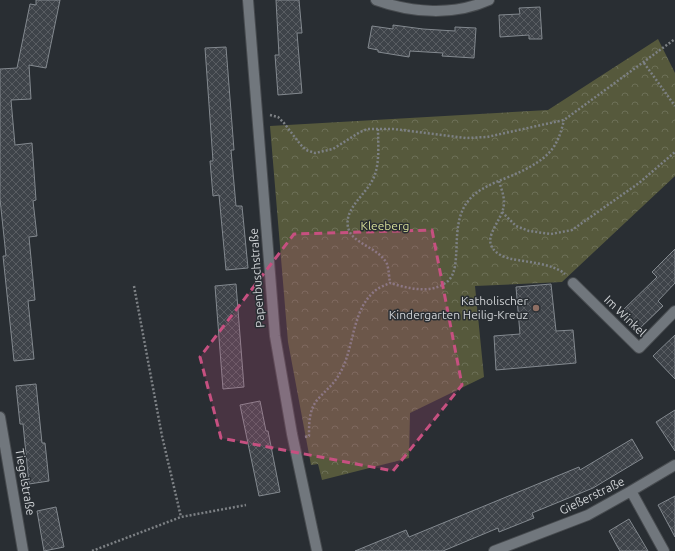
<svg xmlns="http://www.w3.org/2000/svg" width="675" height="551" font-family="Ubuntu,sans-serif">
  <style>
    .park { fill: url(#park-crowns) }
    .building { fill: url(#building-cross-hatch); stroke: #83898f }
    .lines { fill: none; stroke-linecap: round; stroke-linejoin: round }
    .minor-casing { stroke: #474b4f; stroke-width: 12 }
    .path { stroke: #7d8185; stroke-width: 2.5; stroke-dasharray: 2 2; stroke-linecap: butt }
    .minor { stroke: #71777d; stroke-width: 10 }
    .marked { fill: #c65080; fill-opacity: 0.2; stroke: #c65080; stroke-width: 3; stroke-dasharray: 8 5; stroke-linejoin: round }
    .education-dot { fill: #8d6e63; stroke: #292e33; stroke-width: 1.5 }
    .labels { text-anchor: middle; stroke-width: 3; stroke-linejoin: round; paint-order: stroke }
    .park-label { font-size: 12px; fill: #d7de98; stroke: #292e33 }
    .street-label { font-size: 12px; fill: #cfd2d5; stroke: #292e33 }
    .poi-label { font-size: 12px; fill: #cfd2d5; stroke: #292e33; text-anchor: end }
  </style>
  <defs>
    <pattern id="park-crowns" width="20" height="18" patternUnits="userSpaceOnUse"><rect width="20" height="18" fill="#56593c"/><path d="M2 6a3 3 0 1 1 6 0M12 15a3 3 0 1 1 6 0" fill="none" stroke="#6d7057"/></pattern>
    <pattern id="building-cross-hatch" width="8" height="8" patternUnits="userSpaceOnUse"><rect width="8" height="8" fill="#3e4349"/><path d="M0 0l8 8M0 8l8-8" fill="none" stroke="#595d62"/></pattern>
  </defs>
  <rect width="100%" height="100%" fill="#292e33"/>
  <!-- park -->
  <path class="park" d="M 658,39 L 675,73 L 675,176 L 562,282 L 475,286 L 484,377 L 410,413 L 409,458 L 322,480 L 318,464 L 311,465 L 288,342 L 270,126 L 548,110 Z"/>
  <!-- building -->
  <path class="building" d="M 36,0 L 60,0 L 46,68 L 29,65 L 31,99 L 11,100 L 15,145 L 32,143 L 36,200 L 33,201 L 37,236 L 29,237 L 35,300 L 28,301 L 34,359 L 14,361 L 3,256 L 6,256 L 0,199 L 0,69 L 17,68 L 30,4 L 36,5 Z
    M 276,0 L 299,0 L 302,33 L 297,33 L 302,93 L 278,95 L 275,55 L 279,55 Z
    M 540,7 L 542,39 L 529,39 L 529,35 L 500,37 L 499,15 L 520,14 L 519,8 Z
    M 393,25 L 423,29 L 455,31 L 455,27 L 476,28 L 474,58 L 442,56 L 443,53 L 410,51 L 409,57 L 378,52 L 378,50 L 368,48 L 372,26 L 393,29 Z
    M 226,47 L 234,150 L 231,150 L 236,206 L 242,206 L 248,268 L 226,270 L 219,195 L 213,196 L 210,161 L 213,161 L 205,48 Z
    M 675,249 L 675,283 L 658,301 L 663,306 L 638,330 L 621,312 L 657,277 L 652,272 Z
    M 236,284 L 244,387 L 223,389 L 215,286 Z
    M 551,284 L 556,331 L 573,330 L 576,363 L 496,370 L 494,336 L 520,334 L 516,287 Z
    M 675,335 L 675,379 L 653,356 Z
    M 36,384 L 42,443 L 45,443 L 49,481 L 29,484 L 23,424 L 20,424 L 16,386 Z
    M 260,401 L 266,431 L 268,431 L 280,492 L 259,496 L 240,405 Z
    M 675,410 L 675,451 L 656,422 Z
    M 632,439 L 643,458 L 593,488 L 532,513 L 534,518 L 499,532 L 498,528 L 443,551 L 355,551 L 406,530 L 409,537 L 579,467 L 580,470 Z
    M 675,496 L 675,537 L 658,505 Z
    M 56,507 L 64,547 L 44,551 L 37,511 Z
    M 629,519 L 638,534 L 648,551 L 620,551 L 617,546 L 609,531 Z"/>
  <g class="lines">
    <defs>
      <path id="minor" d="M 248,0 L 275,336 L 292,434 L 317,551
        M 376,0 C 412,13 454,16 489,0
        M 573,283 L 639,348 L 675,311
        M 0,417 L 23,551
        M 631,491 L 664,551
        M 494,551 L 588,515 L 631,491 L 675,465"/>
    </defs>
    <!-- minor casing -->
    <use href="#minor" class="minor-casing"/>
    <!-- path -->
    <path class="path" d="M 644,63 L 675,106
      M 270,115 L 278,117 L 284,123 L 300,144 L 306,150 L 315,153 L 333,149 L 360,132 L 368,129 L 393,129 L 466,138 L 487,137 L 564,120 L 675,39
      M 378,129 C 378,144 380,162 374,177 C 367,194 344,208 348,227 C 351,244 379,247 387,264 C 389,270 389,277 390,283
      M 499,181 C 501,188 504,195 504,202 C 504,214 496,222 492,233 C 485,248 500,257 512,259 C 527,262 554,264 565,274
      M 502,212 L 516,226 L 529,231 L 551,234 L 572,230 L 639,183 L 675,152
      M 134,286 L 162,436 L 181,517
      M 305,437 L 309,436 C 309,423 309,409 318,399 C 326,390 335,383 340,373 C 355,347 351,310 376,290 C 380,287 385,285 390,283 C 407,288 432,295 448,281 C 464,266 448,224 469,200 C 476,191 486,187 496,182 C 516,174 546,163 556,143 C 560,136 562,128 564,120
      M 92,551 L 181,517 L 246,505"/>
    <!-- minor -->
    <use href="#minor" class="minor"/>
  </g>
  <!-- marked area -->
  <path class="marked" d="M 432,230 L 462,385 L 393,471 L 221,438 L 200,357 L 294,234 Z"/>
  <!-- markers -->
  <circle class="education-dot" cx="536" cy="308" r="4"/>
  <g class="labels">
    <!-- park labels -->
    <g class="park-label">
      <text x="385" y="230">Kleeberg</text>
    </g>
    <!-- street labels -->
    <g class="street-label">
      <text transform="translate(257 278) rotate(-94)" y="4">Papenbuschstraße</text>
      <text transform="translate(625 316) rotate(44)" y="4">Im Winkel</text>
      <text transform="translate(25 482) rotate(80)" y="4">Tiegelstraße</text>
      <text transform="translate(592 496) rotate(-26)" y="4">Gießerstraße</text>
    </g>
    <!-- poi labels -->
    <g class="poi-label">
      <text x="528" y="305">Katholischer<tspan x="528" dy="14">Kindergarten Heilig-Kreuz</tspan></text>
    </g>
  </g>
</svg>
